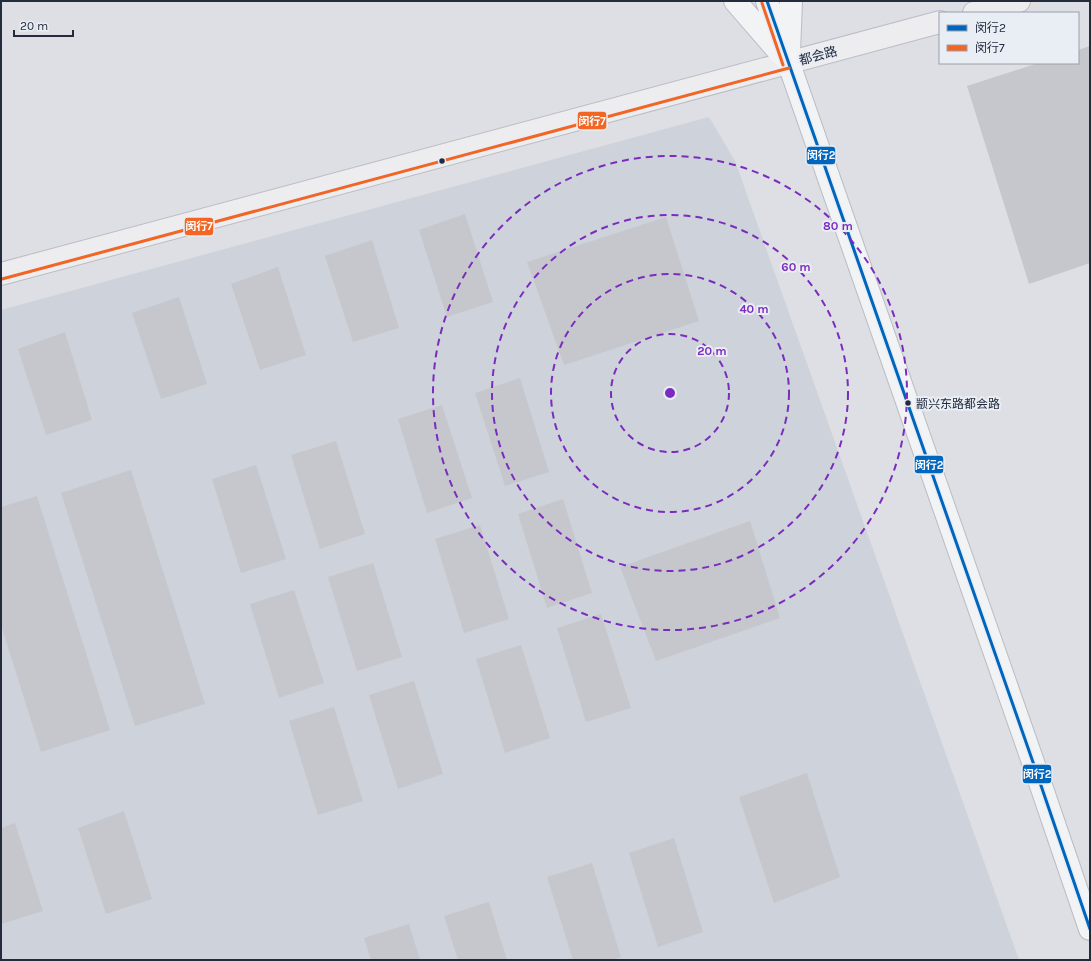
<svg xmlns="http://www.w3.org/2000/svg" width="1091" height="961" font-family="Karla,'Noto Sans SC',sans-serif">
  <style>
    .built { fill: #ced2db }
    .building { fill: #c5c7cc }
    .lines { fill: none; stroke-linecap: round; stroke-linejoin: round }
    .tertiary-casing { stroke: #bbbdc2; stroke-width: 24 }
    .primary-casing { stroke: #b9bcc2; stroke-width: 24 }
    .tertiary { stroke: #ededf0; stroke-width: 22 }
    .primary { stroke: #f2f3f4; stroke-width: 22 }
    .bus-1-casing { stroke: #e9edf4; stroke-width: 6 }
    .bus-2-casing { stroke: #e9edf4; stroke-width: 6 }
    .bus-1 { stroke: #0065bd; stroke-width: 3 }
    .bus-2 { stroke: #f26522; stroke-width: 3 }
    .ring { fill: none; stroke: #7b2cbf; stroke-width: 2; stroke-dasharray: 7 5 }
    .bus-dot { fill: #232b3d; stroke: #e9edf4; stroke-width: 1.5 }
    .labels { text-anchor: middle; stroke-width: 4; stroke-linejoin: round; paint-order: stroke }
    .bus-label { font-size: 12px; fill: #232b3d; stroke: #e9edf4; text-anchor: start }
    .street-label { font-size: 13px; fill: #232b3d; stroke: #e9edf4 }
    .centre { fill: #7b2cbf; stroke: #e9edf4; stroke-width: 2 }
    .ring-label { font-size: 12px; text-anchor: middle; font-weight: bold; fill: #7b2cbf; stroke: #e9edf4; stroke-width: 4; stroke-linejoin: round; paint-order: stroke }
    .line-badge { stroke: #e9edf4; stroke-width: 1.5 }
    .badge-label { font-size: 11px; text-anchor: middle; font-weight: bold; fill: #fff }
  </style>
  <rect width="100%" height="100%" fill="#dddfe4"/>
  <!-- built -->
  <path class="built" d="M 709,117 L 735,161 L 1019,960 L 1,960 L 1,310 Z"/>
  <!-- building -->
  <path class="building" d="M 1090,46 L 1090,263 L 1029,284 L 967,86 L 1038,63 L 1078,63 L 1078,50 Z
    M 465,214 L 493,302 L 447,317 L 419,230 Z
    M 666,217 L 699,321 L 564,365 L 527,262 Z
    M 372,240 L 399,328 L 353,342 L 325,256 Z
    M 278,267 L 306,355 L 260,370 L 231,284 Z
    M 179,297 L 207,384 L 161,399 L 132,313 Z
    M 65,332 L 92,420 L 46,435 L 18,349 Z
    M 520,378 L 549,472 L 505,486 L 475,393 Z
    M 442,405 L 472,498 L 427,513 L 398,419 Z
    M 336,441 L 365,534 L 320,549 L 291,455 Z
    M 256,465 L 286,559 L 241,573 L 212,479 Z
    M 131,470 L 205,704 L 135,726 L 61,493 Z
    M 37,496 L 110,730 L 41,752 L 1,625 L 1,507 Z
    M 563,499 L 592,593 L 547,608 L 518,514 Z
    M 750,521 L 780,618 L 656,661 L 620,567 Z
    M 480,525 L 509,619 L 464,633 L 435,539 Z
    M 373,563 L 402,657 L 357,671 L 328,577 Z
    M 294,590 L 324,683 L 279,698 L 250,604 Z
    M 601,614 L 631,708 L 586,722 L 557,628 Z
    M 521,645 L 550,738 L 505,753 L 476,659 Z
    M 414,681 L 443,774 L 398,789 L 369,695 Z
    M 334,707 L 363,801 L 318,815 L 289,721 Z
    M 807,773 L 840,877 L 774,903 L 739,797 Z
    M 124,811 L 152,899 L 106,914 L 78,828 Z
    M 15,823 L 43,911 L 1,924 L 1,828 Z
    M 674,838 L 703,932 L 658,947 L 629,853 Z
    M 592,863 L 621,957 L 612,960 L 573,960 L 547,877 Z
    M 489,902 L 507,960 L 458,960 L 444,916 Z
    M 409,924 L 420,960 L 371,960 L 364,938 Z"/>
  <g class="lines">
    <defs>
      <path id="tertiary" d="M 974,13 L 1019,1
        M 1,274 L 940,22"/>
      <path id="primary" d="M 735,1 L 781,54
        M 767,1 L 1034,765 L 1090,929
        M 789,52 L 791,1"/>
    </defs>
    <!-- tertiary casing -->
    <use href="#tertiary" class="tertiary-casing"/>
    <!-- primary casing -->
    <use href="#primary" class="primary-casing"/>
    <!-- tertiary -->
    <use href="#tertiary" class="tertiary"/>
    <!-- primary -->
    <use href="#primary" class="primary"/>
    <defs>
      <path id="bus-1" d="M 767,1 L 1034,765 L 1090,929"/>
      <path id="bus-2" d="M 762,3 L 783,65
        M 2,279 L 789,68"/>
    </defs>
    <!-- bus-1 casing -->
    <use href="#bus-1" class="bus-1-casing"/>
    <!-- bus-2 casing -->
    <use href="#bus-2" class="bus-2-casing"/>
    <!-- bus-1 -->
    <use href="#bus-1" class="bus-1"/>
    <!-- bus-2 -->
    <use href="#bus-2" class="bus-2"/>
  </g>
  <!-- distance rings -->
  <g class="ring">
    <circle cx="670" cy="393" r="59"/>
    <circle cx="670" cy="393" r="119"/>
    <circle cx="670" cy="393" r="178"/>
    <circle cx="670" cy="393" r="237"/>
  </g>
  <!-- markers -->
  <g class="bus-dot">
    <circle cx="442" cy="161" r="3.5"/>
    <circle cx="908" cy="403" r="3.5"/>
  </g>
  <g class="labels">
    <!-- bus labels -->
    <g class="bus-label">
      <text x="916" y="408">颛兴东路都会路</text>
    </g>
    <!-- street labels -->
    <g class="street-label">
      <text transform="translate(818 55) rotate(-15)" y="5">都会路</text>
    </g>
  </g>
  <circle cx="670" cy="393" r="6" class="centre"/>
  <g class="ring-label">
    <text x="838" y="230">80 m</text>
    <text x="796" y="271">60 m</text>
    <text x="754" y="313">40 m</text>
    <text x="712" y="355">20 m</text>
  </g>
  <g class="line-badge">
    <rect x="577" y="111" width="30" height="19" rx="4" fill="#f26522"/>
    <rect x="806" y="146" width="30" height="19" rx="4" fill="#0065bd"/>
    <rect x="184" y="217" width="30" height="19" rx="4" fill="#f26522"/>
    <rect x="914" y="455" width="30" height="19" rx="4" fill="#0065bd"/>
    <rect x="1022" y="764" width="30" height="20" rx="4" fill="#0065bd"/>
  </g>
  <g class="badge-label">
    <text x="592" y="125">闵行7</text>
    <text x="821" y="159">闵行2</text>
    <text x="199" y="230">闵行7</text>
    <text x="929" y="469">闵行2</text>
    <text x="1037" y="778">闵行2</text>
  </g>
  <!-- border -->
  <rect width="1091" height="961" fill="none" stroke="#232b3d" stroke-width="4"/>
  <!-- legend -->
  <rect x="939" y="12" width="140" height="52" fill="#e9edf4" stroke="#9a9fab"/>
  <rect x="947" y="25" width="20" height="6" fill="#0065bd" stroke="#9a9fab"/>
  <text x="975" y="32" font-size="12" fill="#232b3d">闵行2</text>
  <rect x="947" y="45" width="20" height="6" fill="#f26522" stroke="#9a9fab"/>
  <text x="975" y="52" font-size="12" fill="#232b3d">闵行7</text>
  <!-- scale -->
  <path d="M14 30v6h59v-6" fill="none" stroke="#232b3d" stroke-width="2"/>
  <text x="20" y="30" font-size="12" fill="#232b3d" stroke="#e9edf4" stroke-width="3" paint-order="stroke">20 m</text>
</svg>
